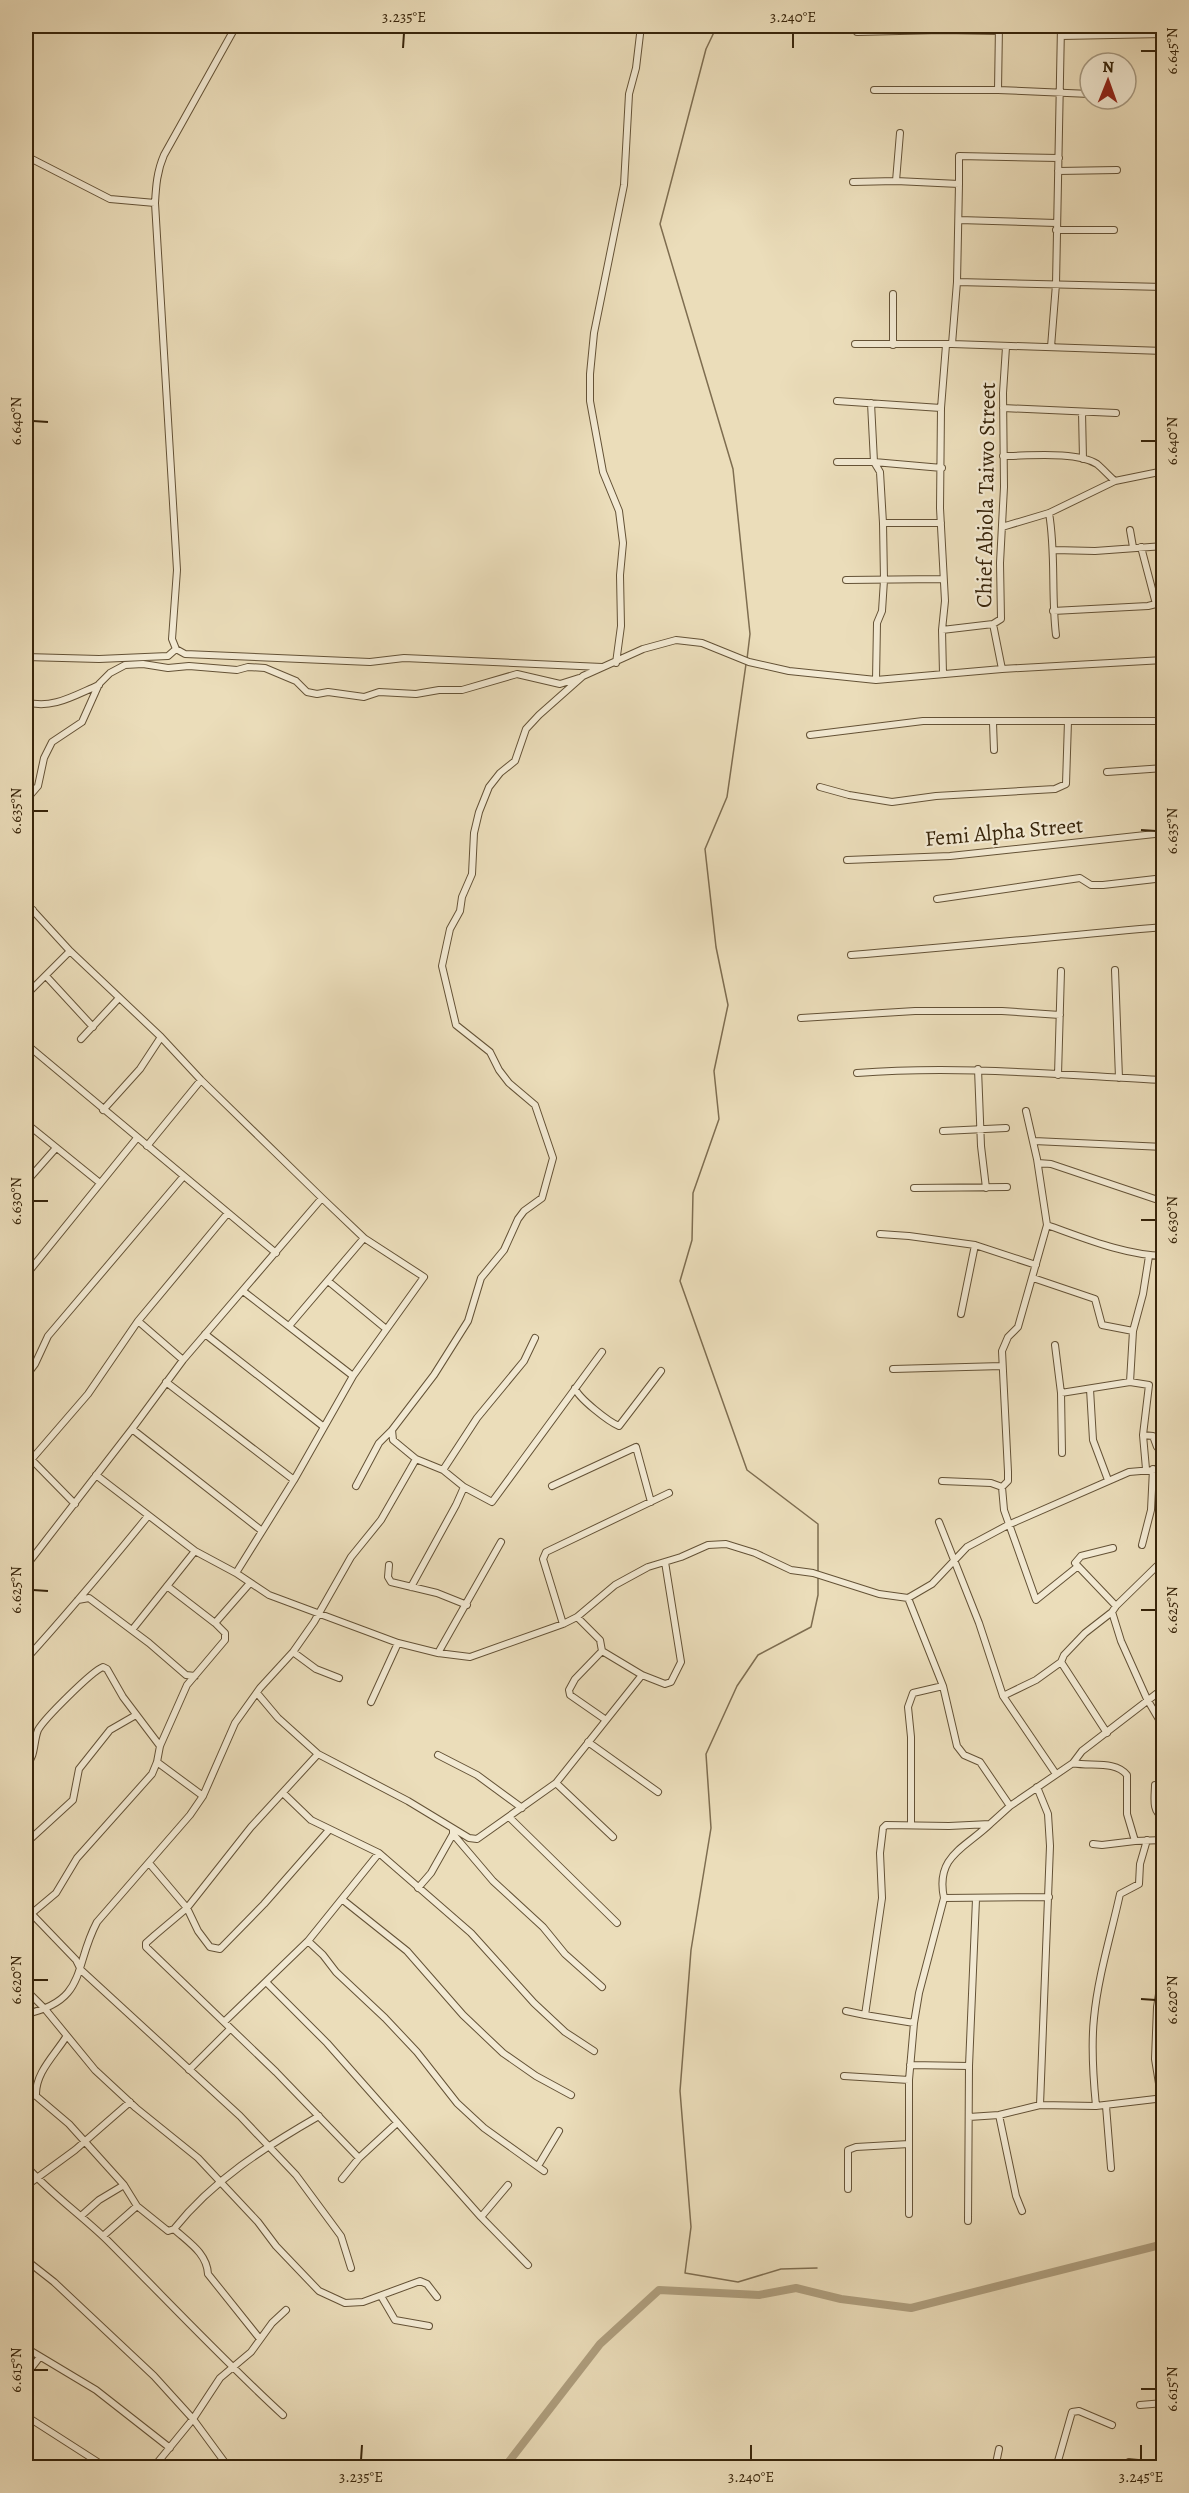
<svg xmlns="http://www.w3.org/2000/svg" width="1189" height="2493" font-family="Alegreya,serif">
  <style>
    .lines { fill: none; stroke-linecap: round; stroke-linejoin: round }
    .stream { stroke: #7e6d50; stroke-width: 1.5 }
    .river { stroke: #ae9e7e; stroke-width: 8 }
    .minor-casing { stroke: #645236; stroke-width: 8 }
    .minor { stroke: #f2e9d2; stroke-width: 6 }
    .ticks { fill: none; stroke: #37240a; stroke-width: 2 }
    .labels { text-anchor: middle; stroke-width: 4.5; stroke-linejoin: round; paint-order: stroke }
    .street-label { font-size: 22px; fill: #37240a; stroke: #f2e9d2 }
    .neatline { fill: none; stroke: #37240a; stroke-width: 2 }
    .ticks-label { font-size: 15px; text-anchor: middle; fill: #37240a }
  </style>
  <rect width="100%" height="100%" fill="#ebddba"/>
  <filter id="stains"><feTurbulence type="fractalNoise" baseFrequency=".00333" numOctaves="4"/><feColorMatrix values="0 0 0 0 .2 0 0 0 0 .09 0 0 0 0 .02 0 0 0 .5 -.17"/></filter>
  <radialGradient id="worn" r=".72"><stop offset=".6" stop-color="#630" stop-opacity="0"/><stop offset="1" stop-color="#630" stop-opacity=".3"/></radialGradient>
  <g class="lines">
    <!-- stream -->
    <path class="stream" d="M 717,26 L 706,49 L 660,224 L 733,469 L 750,634 L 747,659
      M 746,664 L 727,797 L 705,849 L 716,947 L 728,1005 L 714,1071 L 719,1119 L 693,1193 L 692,1240 L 680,1281 L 747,1470 L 818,1524 L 818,1572
      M 817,2268 L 781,2269 L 738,2282 L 685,2273 L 691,2227 L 680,2091 L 691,1950 L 711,1828 L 706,1754 L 737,1686 L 758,1655 L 811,1627 L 818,1595 L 818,1577"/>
    <!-- river -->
    <path class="river" d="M 504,2468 L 600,2344 L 659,2290 L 759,2295 L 796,2288 L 841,2299 L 911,2308 L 1164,2244"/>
    <defs>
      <path id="minor" d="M 236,26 L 164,155 C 157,171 156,186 155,203 L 177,570 L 172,639 L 176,649 L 185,654 L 370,662 L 404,658 L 602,667
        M 857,32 L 942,30 L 999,31
        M 1061,36 L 1164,34
        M 874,90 L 998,90 L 1090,94
        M 998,90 L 999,26
        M 26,156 L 110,199 L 155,203
        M 1058,171 L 1117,170
        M 896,181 L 900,133
        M 853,182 L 896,181 L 959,184 L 957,282 L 952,344
        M 959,184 L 959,156 L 1059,158
        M 959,220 L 1056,223
        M 1056,230 L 1114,230
        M 957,282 L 1164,287
        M 893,294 L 893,345
        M 855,344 L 952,344 L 1164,351
        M 1051,347 L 1056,284 L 1061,26
        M 837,401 L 941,408
        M 871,403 L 874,462 L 880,472 L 883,523 L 884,580 L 882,611 L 877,623 L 876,680
        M 1003,408 L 1116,413
        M 1082,412 L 1083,459
        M 1003,456 C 1028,456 1076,451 1097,464 C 1103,469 1109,476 1115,481
        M 837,462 L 874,462 L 942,468
        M 1049,513 C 1056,553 1051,594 1056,635
        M 883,523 L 941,523
        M 1002,527 L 1049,513 L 1115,481 L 1164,471
        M 1130,530 L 1133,547
        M 1054,550 L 1095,551 L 1164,546
        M 846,580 L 942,579
        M 1053,611 L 1148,606 L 1156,604 L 1141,547
        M 993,624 L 1002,669
        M 942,630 L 993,624 L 1001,619 L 1000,563 L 1004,487 L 1003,393 L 1006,347
        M 26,657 L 99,659 L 168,656 L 176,649
        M 616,663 L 621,626 L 620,575 L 623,543 L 619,511 L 603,472 L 590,401 L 590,374 L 594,333 L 624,185 L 629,94 L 636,68 L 641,26
        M 943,674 L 942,630 L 945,601 L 940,508 L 941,408 L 946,345
        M 26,702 C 52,710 75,695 99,685
        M 993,723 L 994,750
        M 810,735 L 923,721 L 1164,721
        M 1107,772 L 1164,768
        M 820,787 L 849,795 L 892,802 L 936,796 L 1055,789 L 1066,784 L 1068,721
        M 26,800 L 38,786 L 44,758 L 52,742 L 82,722 L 99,684 L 110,673 L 125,665 L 143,664 L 168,668 L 189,666 L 237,670 L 248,667 L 265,668 L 296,681 L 307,692 L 317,694 L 328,692 L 364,697 L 379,692 L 416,694 L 439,690 L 462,690 L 517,674 L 560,684 L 579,678
        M 847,860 L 950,856 L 1164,833
        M 937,899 L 1080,878 L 1091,885 L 1103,885 L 1164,878
        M 26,903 L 70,951 L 161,1037 L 201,1080 L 322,1198 L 364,1238 L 424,1277 L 353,1376 L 294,1480 L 236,1573
        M 26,916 L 33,910
        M 851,955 C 956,947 1059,936 1164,927
        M 1115,970 L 1119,1078
        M 46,976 L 93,1027
        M 26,995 L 70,951
        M 801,1018 L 915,1011 L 1002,1011 L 1060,1015
        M 81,1039 L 119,998
        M 26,1044 L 276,1253
        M 978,1069 L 981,1146 L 986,1188
        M 857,1073 C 960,1065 1061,1075 1164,1080
        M 1058,1075 L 1061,971
        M 103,1110 L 140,1069 L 161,1037
        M 1026,1111 L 1037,1159 L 1047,1225 L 1018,1327 L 1008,1337 L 1002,1351 L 1008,1472 L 1008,1481 L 1002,1487 L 1004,1510 L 1036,1600 L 1077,1567
        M 26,1123 L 100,1183
        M 943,1131 L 1006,1128
        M 1034,1141 L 1164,1147
        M 147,1146 L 201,1080
        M 1038,1163 L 1051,1164 L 1164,1202
        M 26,1182 L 56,1148
        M 914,1188 L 1007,1187
        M 1047,1225 C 1084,1238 1124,1255 1164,1256
        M 880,1234 L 909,1236 L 975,1245 L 1036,1265
        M 1161,1256 L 1164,1210
        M 26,1275 L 137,1138
        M 1033,1278 L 1095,1299 L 1102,1325 L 1133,1331
        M 328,1281 L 385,1328
        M 243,1291 L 353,1376
        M 961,1314 L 975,1245
        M 138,1321 L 183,1360
        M 289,1326 L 364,1238
        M 205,1334 L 324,1427
        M 1055,1345 L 1061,1393 L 1062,1453
        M 893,1369 L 1002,1366
        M 26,1376 L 35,1364 L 48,1336 L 183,1177
        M 166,1382 L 294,1480
        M 1130,1382 L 1133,1331 L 1143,1294 L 1149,1256
        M 575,1388 C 578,1398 609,1422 619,1426 L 661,1371
        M 1090,1389 L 1093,1440 L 1108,1480
        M 1061,1393 L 1130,1382 L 1149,1385 L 1143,1435 L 1146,1469
        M 132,1429 L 262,1531
        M 1143,1435 L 1153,1436 L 1157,1447 L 1164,1447
        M 26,1454 L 75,1504
        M 416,1459 L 443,1470 L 464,1487 L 492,1502 L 602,1352
        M 31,1460 L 88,1394 L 138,1321 L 227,1214
        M 443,1470 L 477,1418 L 524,1361 L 535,1338
        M 96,1475 L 195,1551 L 236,1573 L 269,1595 L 398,1643 L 438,1653 L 470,1657 L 563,1624 L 577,1617 L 615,1585 L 648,1567 L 681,1557 L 708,1545 L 726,1544 L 755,1553 L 791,1570 L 813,1573 L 879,1594 L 908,1598 L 932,1584 L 967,1547 L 1008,1525 L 1129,1472 L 1164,1469
        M 942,1481 L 991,1483 L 1002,1487
        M 356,1486 L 379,1443 L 392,1430
        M 552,1486 L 636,1447 L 651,1502
        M 939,1522 L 979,1623 L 1003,1696 L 1056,1774
        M 1142,1545 L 1151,1510 L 1153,1469
        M 1113,1548 L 1081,1556 L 1075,1563 L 1116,1606
        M 26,1549 L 33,1556
        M 1164,1556 L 1159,1564 L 1116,1606 L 1112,1612 L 1121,1641 L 1147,1699 L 1164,1728
        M 1159,1564 L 1164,1593
        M 389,1565 L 388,1577 L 391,1582 L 437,1593 L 467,1605
        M 26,1566 L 132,1429 L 183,1360 L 322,1198
        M 411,1587 L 456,1505 L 464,1487
        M 908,1598 L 943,1686 L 957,1746 L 964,1755 L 980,1762 L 1010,1806
        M 78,1600 L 89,1598 L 149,1643 L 186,1675 L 195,1676
        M 577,1617 L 600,1640 L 602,1651 L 642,1675
        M 215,1623 L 250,1583
        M 563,1624 L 543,1559 L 546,1552 L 669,1493
        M 132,1630 L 195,1551
        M 602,1651 L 575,1679 L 569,1690 L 570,1695 L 606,1720
        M 293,1652 L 316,1669 L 339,1678
        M 438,1653 L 501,1542
        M 26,1659 C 68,1613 108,1565 148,1516
        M 1061,1662 L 1107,1733
        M 257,1693 L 278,1718 L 318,1754 L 408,1801 L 469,1838 L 477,1839 L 556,1783 L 642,1675 L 665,1684 L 671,1682 L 681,1662 L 665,1562
        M 1003,1696 L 1036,1680 L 1061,1662 L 1064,1655 L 1085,1633 L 1112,1612
        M 371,1702 L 398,1643
        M 588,1742 L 658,1792
        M 318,1754 L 251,1827 L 187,1908 L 155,1935 L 146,1943 L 146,1947 L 276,2072 L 359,2158 L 397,2123
        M 438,1755 L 477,1775 L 522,1808
        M 157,1762 L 203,1796
        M 1073,1763 C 1090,1767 1115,1760 1127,1775 L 1127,1814 L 1135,1841 L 1164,1840
        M 26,1766 C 36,1755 33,1743 38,1730 C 44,1719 92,1671 103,1667 L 107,1669 L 123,1697 L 160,1746
        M 556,1783 L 613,1837
        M 1155,1785 C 1155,1796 1151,1813 1164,1817
        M 1037,1787 L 1048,1814 L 1050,1846 L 1040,2105
        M 283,1793 L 311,1820 L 379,1853 L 471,1933 L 534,2003 L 565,2032 L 594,2051
        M 509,1817 L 617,1923
        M 911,1825 L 911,1737 L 908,1707 L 913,1693 L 943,1686
        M 453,1829 L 453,1834 L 493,1881 L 543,1927 L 565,1954 L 602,1987
        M 26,1843 L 73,1800 L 79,1769 L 110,1730 L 136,1715
        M 1093,1844 L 1102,1845 L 1135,1841
        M 149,1863 L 187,1908 L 198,1931 L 210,1947 L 220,1949 L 264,1904 L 329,1830
        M 418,1888 L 431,1873 L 453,1834
        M 944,1898 L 1049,1897
        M 343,1900 L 407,1951 L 463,2015 L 503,2053 L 536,2076 L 571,2095
        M 26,1908 L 76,1960 L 81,1970 L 240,2116 L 296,2175 L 341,2236 L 351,2268
        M 31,1914 L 56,1893 L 77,1858 L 152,1774 L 157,1762 L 160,1746 L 187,1685 L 225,1640 L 225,1633 L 215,1623 L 167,1586
        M 308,1941 L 323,1955 L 336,1972 L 385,2018 L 417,2052 L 457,2103 L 484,2128 L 544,2171
        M 1164,1962 L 1157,2007 L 1155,2059 L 1164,2114
        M 267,1983 L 327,2043 L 481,2217 L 528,2265
        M 26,1990 L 45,2009 L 95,2070 L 136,2108 L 198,2158 L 258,2222 L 276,2246 L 319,2291 L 345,2303 L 363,2302 L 420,2281 L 427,2284 L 437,2297
        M 846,2011 L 865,2015
        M 26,2014 C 88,2000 73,1967 97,1922 L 190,1815 L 203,1796 L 235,1723 L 260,1688 L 293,1652 L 314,1622 L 351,1557 L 381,1520 L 416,1459 L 393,1440 L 392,1430 L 434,1375 L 468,1321 L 481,1278 L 504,1250 L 518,1219 L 524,1211 L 542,1198 L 553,1158 L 535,1105 L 509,1083 L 499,1070 L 490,1052 L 456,1025 L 442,966 L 450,929 L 460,911 L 462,897 L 472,874 L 474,833 L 479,812 L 489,787 L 500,773 L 515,761 L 526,729 L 539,715 L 583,676 L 643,649 L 676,640 L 702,643 L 749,662 L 789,671 L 876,680 L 1002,669 L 1164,660
        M 224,2022 L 308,1941 L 379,1853
        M 914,2023 L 865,2015 L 882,1898 L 880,1853 L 883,1828 L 886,1825 L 949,1826 L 990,1824 L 1010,1806 L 1073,1763 L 1082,1751 L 1164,1688
        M 66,2037 C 54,2056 35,2073 36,2096 L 69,2124 L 124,2185 L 99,2200 L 81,2216
        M 910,2065 L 969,2066
        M 189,2070 L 229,2030
        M 844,2076 L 909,2080
        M 26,2084 L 36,2096
        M 1096,2106 C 1093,2076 1091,2047 1094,2018 C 1098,1976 1111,1935 1120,1894 L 1139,1884 L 1140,1864 L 1147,1840
        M 1106,2106 L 1111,2168
        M 999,2115 L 1016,2196 L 1022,2211
        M 969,2117 L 999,2115 L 1040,2105 L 1096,2106 L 1164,2098
        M 26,2166 C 50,2193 80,2214 107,2240 C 166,2299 222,2359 283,2415
        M 538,2166 L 559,2131
        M 342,2179 L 359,2158
        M 124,2185 L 137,2206 L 168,2231 L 174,2229 C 188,2242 207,2253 208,2274 L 260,2339
        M 26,2186 L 75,2150 L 130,2102
        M 848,2189 L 848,2150 L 856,2147 L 909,2144
        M 909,2214 L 909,2080 L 914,2023 L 919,1993 L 944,1898 C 935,1856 965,1848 990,1824
        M 481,2217 L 508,2185
        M 968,2221 L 969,2066 L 976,1899
        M 174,2229 C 213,2180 265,2147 319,2116
        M 103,2236 L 137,2206
        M 26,2260 L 54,2282 L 154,2376 L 193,2419 L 229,2468
        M 381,2296 L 395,2320 L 429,2326
        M 26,2348 L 96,2390 L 170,2448
        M 26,2375 L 39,2358
        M 1140,2405 L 1164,2403
        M 26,2416 L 107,2468
        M 1129,2462 L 1156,2465
        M 922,2467 L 923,2468
        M 1156,2467 L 1164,2448
        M 153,2468 L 193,2419 L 220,2378 L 251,2352 L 272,2323 L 286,2310
        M 995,2468 L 999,2449
        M 1056,2468 L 1072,2412 L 1079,2411 L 1112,2425"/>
    </defs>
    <!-- minor casing -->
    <use href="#minor" class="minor-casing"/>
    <!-- minor -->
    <use href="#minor" class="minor"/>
  </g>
  <!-- ticks -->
  <path class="ticks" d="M 403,48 L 404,33M 793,48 L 793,33M 1141,51 L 1156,51M 33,421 L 48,422M 1141,441 L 1156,441M 33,811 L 48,811M 1141,830 L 1156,831M 33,1201 L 48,1201M 1141,1220 L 1156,1220M 33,1590 L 48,1591M 1141,1610 L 1156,1610M 33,1980 L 48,1980M 1141,1999 L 1156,2000M 33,2370 L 48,2370M 1141,2389 L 1156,2389M 361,2460 L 362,2445M 751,2460 L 751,2445M 1141,2460 L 1141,2445"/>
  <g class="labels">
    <!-- street labels -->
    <g class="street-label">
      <text transform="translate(985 495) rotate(-89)" y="8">Chief Abiola Taiwo Street</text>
      <text transform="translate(1004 831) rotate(-5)" y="8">Femi Alpha Street</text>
    </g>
  </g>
  <!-- margin -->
  <rect width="1189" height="2493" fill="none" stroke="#ebddba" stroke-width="66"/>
  <!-- north arrow -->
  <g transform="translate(1108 81) rotate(1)"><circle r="28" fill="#f2e9d2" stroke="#a79a82" stroke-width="1.5"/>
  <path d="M0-4.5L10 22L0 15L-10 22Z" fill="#8f2418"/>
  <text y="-9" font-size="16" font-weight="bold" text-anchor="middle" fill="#37240a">N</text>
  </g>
  <rect x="33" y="33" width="1123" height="2427" class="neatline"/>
  <g class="ticks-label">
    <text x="404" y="22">3.235°E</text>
    <text x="793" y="22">3.240°E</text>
    <text transform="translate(1172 51) rotate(-90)" y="5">6.645°N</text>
    <text transform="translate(16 421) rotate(-90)" y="5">6.640°N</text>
    <text transform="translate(1172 441) rotate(-90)" y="5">6.640°N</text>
    <text transform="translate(16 811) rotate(-90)" y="5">6.635°N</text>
    <text transform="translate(1172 831) rotate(-90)" y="5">6.635°N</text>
    <text transform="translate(16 1201) rotate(-90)" y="5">6.630°N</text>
    <text transform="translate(1172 1220) rotate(-90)" y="5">6.630°N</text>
    <text transform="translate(16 1590) rotate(-90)" y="5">6.625°N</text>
    <text transform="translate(1172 1610) rotate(-90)" y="5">6.625°N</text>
    <text transform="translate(16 1980) rotate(-90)" y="5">6.620°N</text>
    <text transform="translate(1172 2000) rotate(-90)" y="5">6.620°N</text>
    <text transform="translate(16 2370) rotate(-90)" y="5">6.615°N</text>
    <text transform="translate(1172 2389) rotate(-90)" y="5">6.615°N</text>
    <text x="361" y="2482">3.235°E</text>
    <text x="751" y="2482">3.240°E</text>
    <text x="1141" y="2482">3.245°E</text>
  </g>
  <rect width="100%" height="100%" filter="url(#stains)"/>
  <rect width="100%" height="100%" fill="url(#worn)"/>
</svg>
